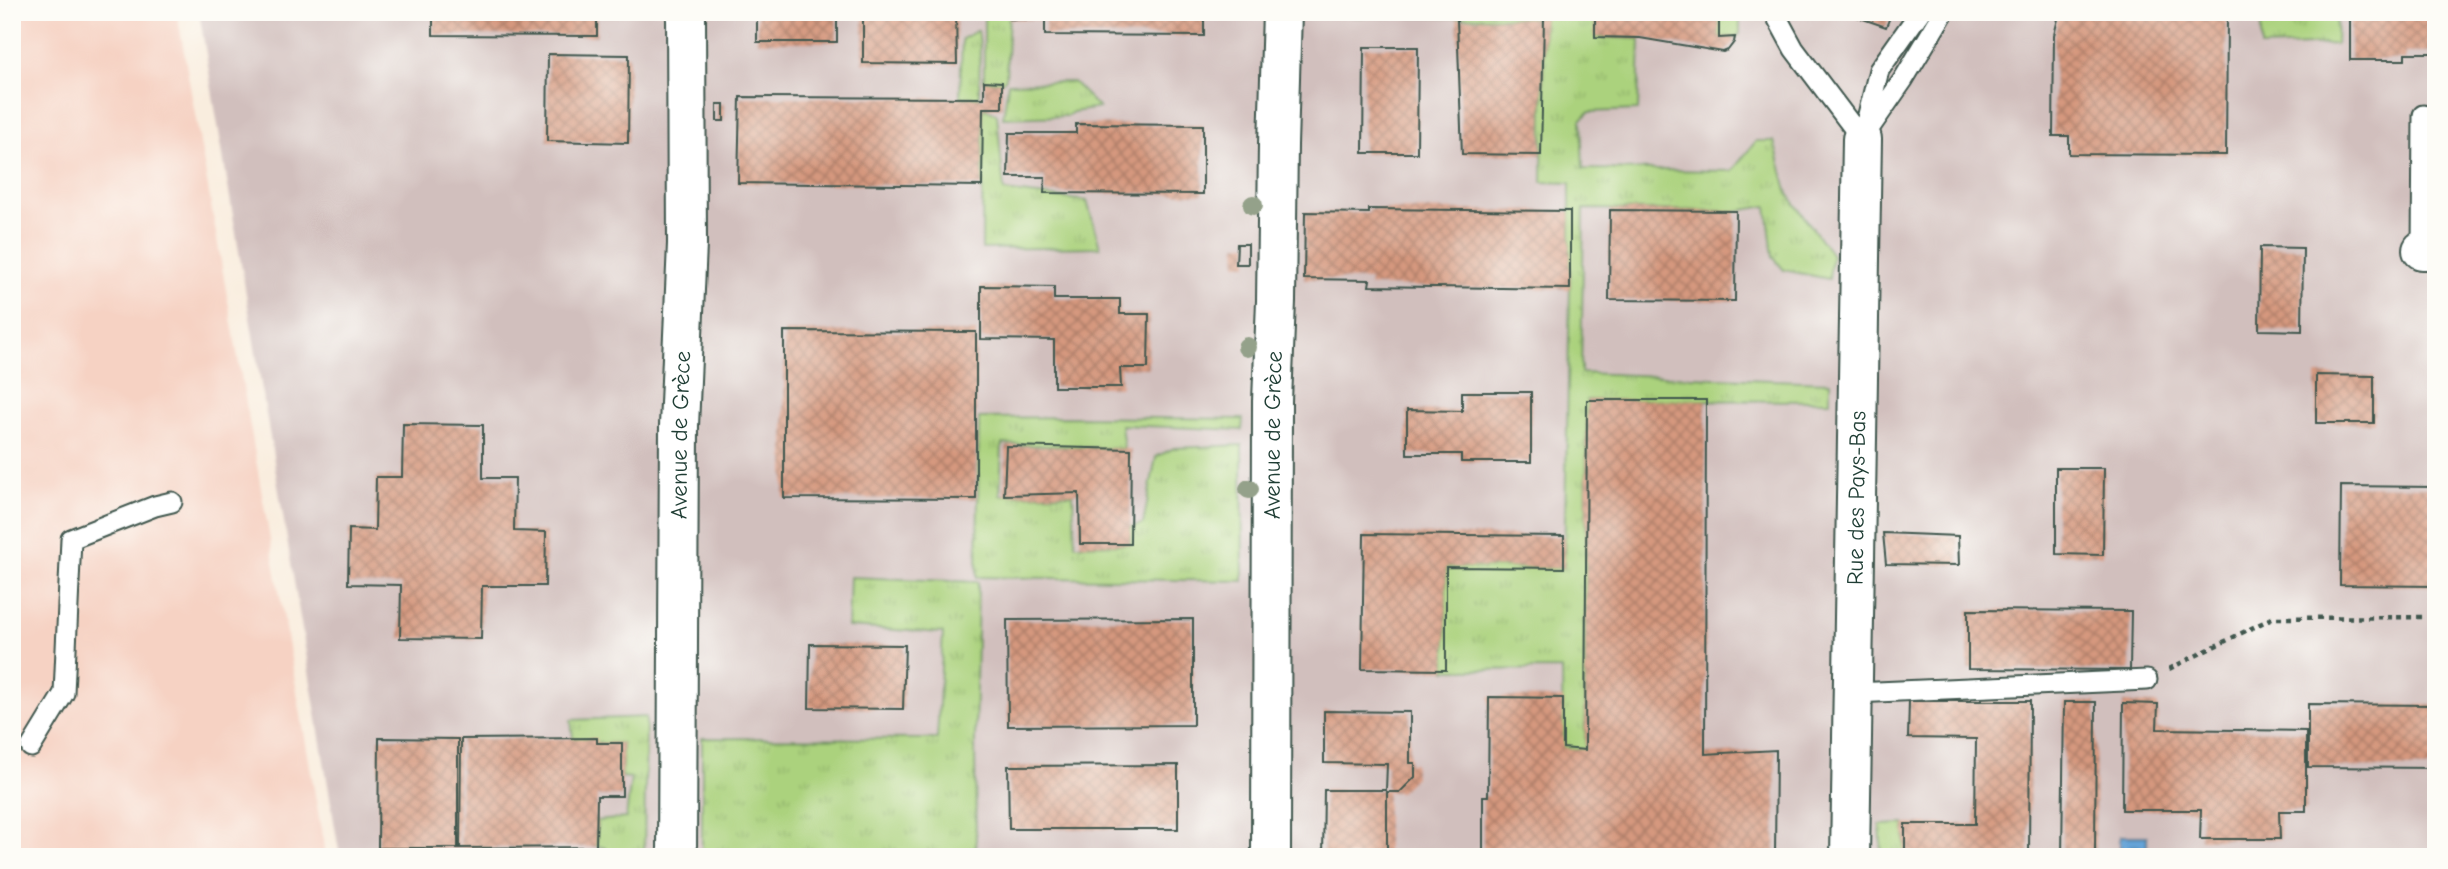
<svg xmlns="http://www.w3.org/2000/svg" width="2448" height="869" font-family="'Comic Neue',sans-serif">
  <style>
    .built { fill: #f6d2c3 }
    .industrial { fill: #d1bfbd }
    .grass { fill: url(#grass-tufts); stroke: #658858; stroke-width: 2 }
    .water { fill: url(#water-waves); stroke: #427086; stroke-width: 2 }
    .building { fill: url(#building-cross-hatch) }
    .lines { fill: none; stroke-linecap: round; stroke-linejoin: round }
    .lane-casing { stroke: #40574e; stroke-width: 23 }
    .street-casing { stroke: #40574e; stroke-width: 42 }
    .path { stroke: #40574e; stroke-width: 4.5; stroke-dasharray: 5 5; stroke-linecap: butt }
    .lane { stroke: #fff; stroke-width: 19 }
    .street { stroke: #fff; stroke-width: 38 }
    .tree { fill: #94a18a }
    .labels { text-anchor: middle; stroke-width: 5; stroke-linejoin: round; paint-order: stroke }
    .street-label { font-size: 23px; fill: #1f3d34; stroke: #fdfcf7 }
  </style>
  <defs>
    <pattern id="grass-tufts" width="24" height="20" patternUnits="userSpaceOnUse" patternTransform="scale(1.75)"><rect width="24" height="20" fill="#abd27d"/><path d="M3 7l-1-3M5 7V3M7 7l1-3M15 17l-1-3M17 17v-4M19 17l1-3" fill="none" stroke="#93b56d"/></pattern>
    <pattern id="water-waves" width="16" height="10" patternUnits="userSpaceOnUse" patternTransform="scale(1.75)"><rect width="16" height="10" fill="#65a3d7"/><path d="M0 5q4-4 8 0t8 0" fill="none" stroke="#5386af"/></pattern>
    <pattern id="building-cross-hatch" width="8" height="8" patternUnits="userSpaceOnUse" patternTransform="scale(1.75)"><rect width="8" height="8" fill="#d5987e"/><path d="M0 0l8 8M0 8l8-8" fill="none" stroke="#ac7d68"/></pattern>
  </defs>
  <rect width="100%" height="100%" fill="#fdfcf7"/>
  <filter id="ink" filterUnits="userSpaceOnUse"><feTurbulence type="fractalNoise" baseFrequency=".0143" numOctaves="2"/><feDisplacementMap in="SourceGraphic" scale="14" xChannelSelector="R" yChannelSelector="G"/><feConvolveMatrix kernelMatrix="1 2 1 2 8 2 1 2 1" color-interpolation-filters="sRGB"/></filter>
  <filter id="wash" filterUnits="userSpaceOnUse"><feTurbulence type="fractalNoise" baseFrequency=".00686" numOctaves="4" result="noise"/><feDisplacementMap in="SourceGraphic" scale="28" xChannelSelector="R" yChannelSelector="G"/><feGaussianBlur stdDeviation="1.57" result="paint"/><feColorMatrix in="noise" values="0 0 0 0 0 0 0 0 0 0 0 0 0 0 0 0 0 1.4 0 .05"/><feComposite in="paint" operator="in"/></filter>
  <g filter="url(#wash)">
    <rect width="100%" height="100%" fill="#f9edde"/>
    <!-- built -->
    <path class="built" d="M 12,12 L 177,12 L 326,857 L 12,857 Z"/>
    <!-- industrial -->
    <path class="industrial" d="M 199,12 L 2436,12 L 2436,857 L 340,857 Z"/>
    <!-- grass -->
    <path class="grass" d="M 984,12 L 1009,12 L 1006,78 L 1002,82 L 984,81 Z
      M 1307,12 L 1595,12 L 1595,37 L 1640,39 L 1638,110 L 1589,112 L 1581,120 L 1583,169 L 1732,171 L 1756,141 L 1774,141 L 1788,194 L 1832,255 L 1829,279 L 1784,270 L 1773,257 L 1767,206 L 1736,211 L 1584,209 L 1581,373 L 1830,382 L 1830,401 L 1587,400 L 1585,750 L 1563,748 L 1562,669 L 1446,670 L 1446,567 L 1564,568 L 1570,289 L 1570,183 L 1542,182 L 1544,18 L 1307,16 Z
      M 1719,12 L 1740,12 L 1740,34 L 1735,37 L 1719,38 Z
      M 2261,12 L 2337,12 L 2336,44 L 2261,47 Z
      M 978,30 L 980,46 L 979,97 L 960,97 L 962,39 Z
      M 1073,82 L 1099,108 L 1073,112 L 1067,116 L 1003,118 L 1008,83 Z
      M 983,108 L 997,114 L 1004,191 L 1087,201 L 1100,247 L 982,249 Z
      M 1075,417 L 1243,419 L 1242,430 L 1121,425 L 1124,449 L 1002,444 L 1000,495 L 1073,494 L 1075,545 L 1130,544 L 1130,527 L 1143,524 L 1156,457 L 1174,448 L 1242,445 L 1243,581 L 977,577 L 979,418 Z
      M 850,577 L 978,582 L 975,740 L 976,857 L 702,857 L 702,738 L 937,739 L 943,633 L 848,627 Z
      M 646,717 L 644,857 L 606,857 L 606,848 L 597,846 L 597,821 L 626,818 L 631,778 L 622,777 L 622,743 L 597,743 L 573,738 L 571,720 Z
      M 1905,824 L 1905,857 L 1882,857 L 1880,825 Z"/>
    <!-- water -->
    <path class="water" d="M 2120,836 L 2147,836 L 2147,857 L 2120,857 Z"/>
    <g id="blocks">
      <!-- building -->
      <path class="building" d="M 433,12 L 597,12 L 597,36 L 433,35 Z
        M 757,12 L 837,12 L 837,42 L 757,42 Z
        M 863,12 L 956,12 L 957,64 L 863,63 Z
        M 1009,12 L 1204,12 L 1204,36 L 1045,35 L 1045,20 L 1009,19 Z
        M 1595,12 L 1719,12 L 1719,38 L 1735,37 L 1734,42 L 1728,50 L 1723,52 L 1640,38 L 1595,37 Z
        M 1859,12 L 1892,12 L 1886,27 L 1857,17 Z
        M 2350,12 L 2436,12 L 2436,53 L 2405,53 L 2405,60 L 2350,60 Z
        M 2059,15 L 2227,17 L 2226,155 L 2069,154 L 2069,136 L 2053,136 L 2054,35 Z
        M 1544,18 L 1541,155 L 1462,154 L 1457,19 Z
        M 1364,47 L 1418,47 L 1417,153 L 1363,153 Z
        M 548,54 L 629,55 L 628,143 L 547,141 Z
        M 984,81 L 1002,82 L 1002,108 L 983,108 L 982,186 L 738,183 L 740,97 L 984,98 Z
        M 717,104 L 724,104 L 724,121 L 717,121 Z
        M 1076,124 L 1203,125 L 1203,194 L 1044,193 L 1045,177 L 1008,177 L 1009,133 L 1076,133 Z
        M 1369,209 L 1570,211 L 1570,289 L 1369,286 L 1370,280 L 1304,279 L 1305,212 L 1369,213 Z
        M 1610,210 L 1736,211 L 1735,301 L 1609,300 Z
        M 1237,244 L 1248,244 L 1248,264 L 1236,264 Z
        M 2260,247 L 2303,248 L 2302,331 L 2259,330 Z
        M 981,286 L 1054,287 L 1054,299 L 1120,299 L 1120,314 L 1149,314 L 1148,368 L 1120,368 L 1121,387 L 1054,387 L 1054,340 L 981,339 Z
        M 784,331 L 976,332 L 976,499 L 784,498 Z
        M 2316,375 L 2374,376 L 2374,423 L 2316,423 Z
        M 1462,392 L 1531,392 L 1531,462 L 1461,462 L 1461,454 L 1407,454 L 1407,410 L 1462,411 Z
        M 1587,400 L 1706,400 L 1705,754 L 1776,750 L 1775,856 L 1562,854 L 1562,857 L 1483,857 L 1483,796 L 1488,796 L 1489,697 L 1563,698 L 1563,748 L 1585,750 Z
        M 403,424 L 483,425 L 483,478 L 515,478 L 514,531 L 546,532 L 545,586 L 482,586 L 481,639 L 400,638 L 401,585 L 348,584 L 349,529 L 375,530 L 376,477 L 402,477 Z
        M 1006,446 L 1131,449 L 1130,544 L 1080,544 L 1079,493 L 1004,495 Z
        M 2056,468 L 2104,468 L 2103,555 L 2056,554 Z
        M 2341,486 L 2436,487 L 2436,586 L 2340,585 Z
        M 1883,533 L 1958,536 L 1959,565 L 1886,564 Z
        M 1364,534 L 1564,536 L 1564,568 L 1446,567 L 1446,670 L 1362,669 Z
        M 1968,610 L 2131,611 L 2130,670 L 1968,669 Z
        M 1193,619 L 1193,725 L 1008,726 L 1007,620 Z
        M 810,644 L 905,645 L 903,709 L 809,708 Z
        M 1909,701 L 2030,701 L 2029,857 L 1905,857 L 1905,824 L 1975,824 L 1976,739 L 1908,738 Z
        M 2064,702 L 2096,702 L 2095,857 L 2062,857 Z
        M 2123,703 L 2158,704 L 2157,729 L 2306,731 L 2306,811 L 2279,811 L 2280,839 L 2200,839 L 2201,810 L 2122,810 Z
        M 2308,704 L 2436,705 L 2436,768 L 2308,767 Z
        M 1324,711 L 1410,712 L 1410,763 L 1415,763 L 1415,777 L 1400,792 L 1387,792 L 1387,857 L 1323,857 L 1324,790 L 1386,790 L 1387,764 L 1324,763 Z
        M 379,738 L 458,739 L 458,848 L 378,848 Z
        M 597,738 L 597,743 L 622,743 L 622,796 L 597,796 L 596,847 L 460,848 L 461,739 Z
        M 1178,765 L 1178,829 L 1009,829 L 1008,766 Z"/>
    </g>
  </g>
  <g filter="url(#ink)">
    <use href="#blocks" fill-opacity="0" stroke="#40574e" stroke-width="2"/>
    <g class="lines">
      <defs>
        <path id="lane" d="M 1774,12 L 1794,49 L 1862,139
          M 1865,127 L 1879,70 L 1920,12
          M 1862,139 L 1903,80 L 1944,12
          M 2422,250 L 2423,115
          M 1854,693 L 2147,680
          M 31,747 L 64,693 L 71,539 L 155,506 L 172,502"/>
        <g id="street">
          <path d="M 2422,250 L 2436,250"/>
          <path id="s1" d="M 677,857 L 679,426 L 687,244 L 686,12"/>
          <path id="s2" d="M 1271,857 L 1272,401 L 1276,301 L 1278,145 L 1282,12"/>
          <path id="s3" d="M 1850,857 L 1862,139"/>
        </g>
      </defs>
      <!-- lane casing -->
      <use href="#lane" class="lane-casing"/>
      <!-- street casing -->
      <use href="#street" class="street-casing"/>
      <!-- path -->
      <path class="path" d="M 2169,669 L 2272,618 L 2436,617"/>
      <!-- lane -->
      <use href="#lane" class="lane"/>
      <!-- street -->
      <use href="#street" class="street"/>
    </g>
    <!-- trees -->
    <g class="tree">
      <circle cx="1253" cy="205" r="10"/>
      <circle cx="1247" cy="347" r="10"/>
      <circle cx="1249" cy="489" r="10"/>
    </g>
  </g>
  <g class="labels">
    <!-- street labels -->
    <g class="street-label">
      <text dy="8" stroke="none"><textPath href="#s1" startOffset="422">Avenue de Grèce</textPath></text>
      <text dy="8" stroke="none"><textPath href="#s2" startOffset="422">Avenue de Grèce</textPath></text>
      <text dy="8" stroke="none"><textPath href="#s3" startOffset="359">Rue des Pays-Bas</textPath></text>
    </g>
  </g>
  <!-- margin -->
  <rect width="2448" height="869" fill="none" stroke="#fdfcf7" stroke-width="42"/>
</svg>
